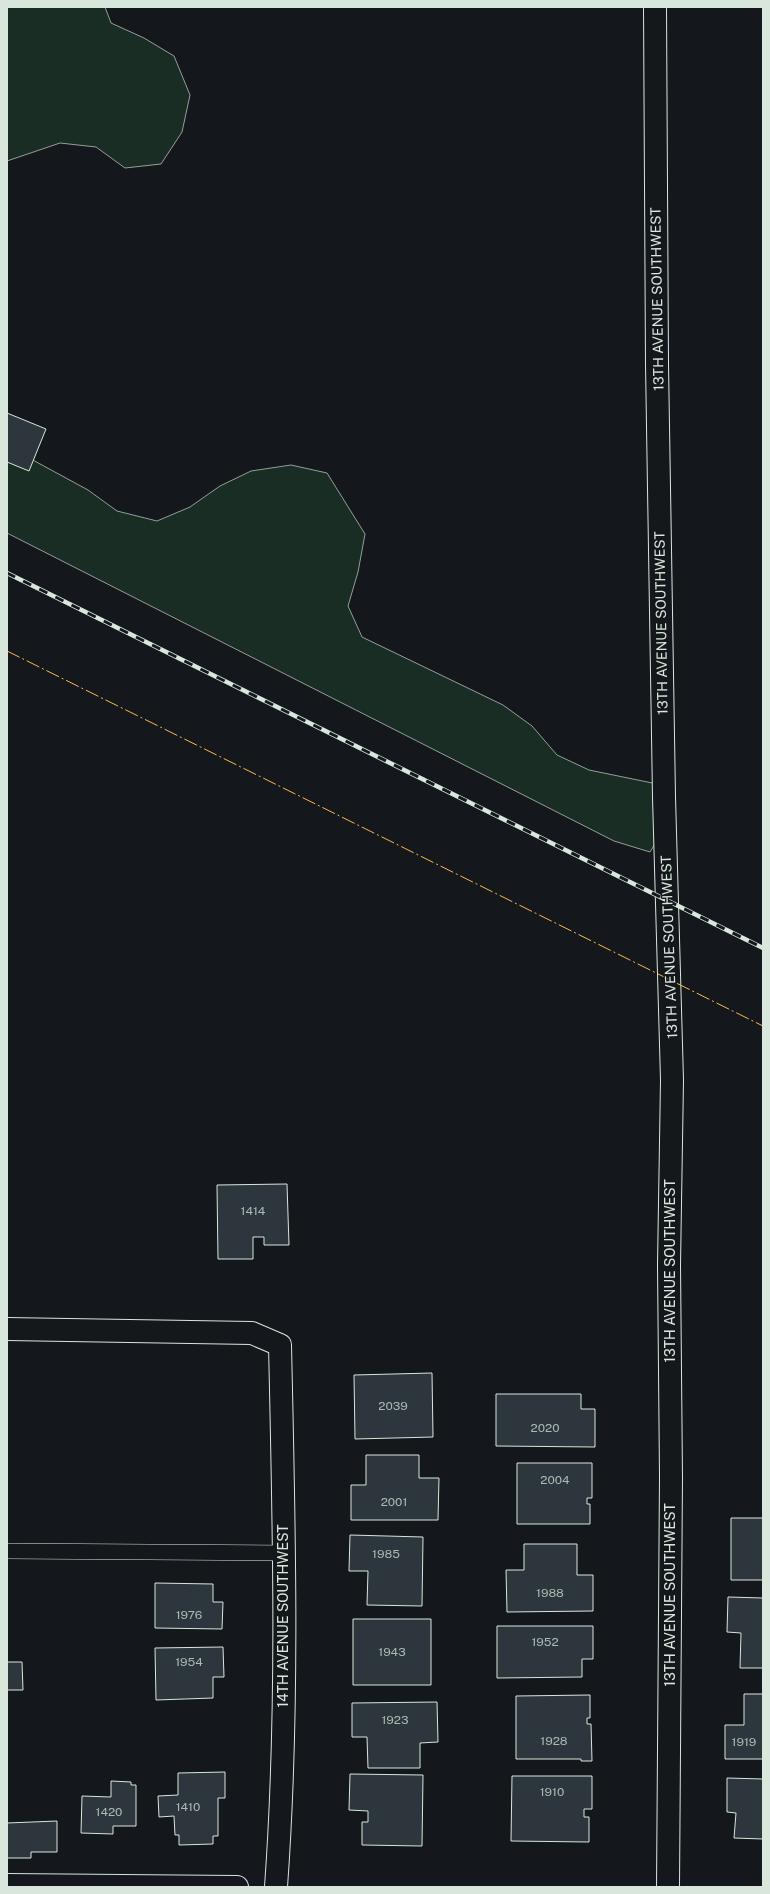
<svg xmlns="http://www.w3.org/2000/svg" width="770" height="1894" font-family="'Public Sans',sans-serif">
  <style>
    .green { fill: #1a2d24; stroke: #939e99 }
    .building { fill: #2c363c; stroke: #d8e6dc }
    .lines { fill: none; stroke-linecap: round; stroke-linejoin: round }
    .service-casing { stroke: #d8e6dc; stroke-width: 16 }
    .minor-casing { stroke: #d8e6dc; stroke-width: 24 }
    .service { stroke: #14181c; stroke-width: 15 }
    .minor { stroke: #14181c; stroke-width: 22 }
    .rail-casing { stroke: #d8e6dc; stroke-width: 4.5 }
    .rail { stroke: #14181c; stroke-width: 3; stroke-dasharray: 9; stroke-linecap: butt }
    .power { stroke: #ffb74d; stroke-width: 1; stroke-dasharray: 14 3 2 3; stroke-linecap: butt }
    .labels { text-anchor: middle; stroke-width: 3; stroke-linejoin: round; paint-order: stroke }
    .number-label { font-size: 12px; fill: #adbab4 }
    .street-label { font-size: 14px; fill: #d8e6dc; stroke: #14181c }
  </style>
  <rect width="100%" height="100%" fill="#14181c"/>
  <!-- green -->
  <path class="green" d="M 7,7 L 105,7 L 111,23 L 144,38 L 174,56 L 190,95 L 182,132 L 161,164 L 125,168 L 96,147 L 60,143 L 7,161 Z
    M 7,446 L 88,490 L 117,511 L 157,521 L 190,507 L 220,486 L 251,471 L 291,465 L 327,473 L 365,534 L 358,572 L 348,606 L 362,637 L 503,705 L 532,726 L 557,755 L 589,770 L 662,785 L 669,821 L 650,852 L 614,841 L 7,533 Z"/>
  <!-- building -->
  <path class="building" d="M 7,413 L 46,429 L 29,471 L 7,462 Z
    M 287,1184 L 289,1245 L 264,1245 L 264,1237 L 253,1237 L 253,1259 L 218,1259 L 217,1185 Z
    M 432,1373 L 433,1437 L 355,1439 L 354,1375 Z
    M 496,1394 L 581,1394 L 581,1409 L 595,1409 L 595,1447 L 496,1446 Z
    M 366,1455 L 419,1455 L 419,1478 L 439,1478 L 438,1520 L 351,1520 L 351,1485 L 366,1485 Z
    M 517,1463 L 592,1463 L 592,1498 L 587,1498 L 587,1504 L 590,1504 L 590,1524 L 517,1524 Z
    M 731,1518 L 763,1518 L 763,1580 L 731,1580 Z
    M 350,1535 L 423,1537 L 422,1606 L 367,1605 L 368,1571 L 349,1571 Z
    M 524,1544 L 577,1544 L 577,1575 L 593,1575 L 593,1611 L 507,1612 L 506,1570 L 524,1570 Z
    M 155,1583 L 213,1584 L 213,1602 L 223,1602 L 222,1629 L 155,1628 Z
    M 728,1597 L 763,1598 L 763,1668 L 740,1668 L 741,1633 L 727,1632 Z
    M 353,1619 L 431,1619 L 431,1685 L 353,1685 Z
    M 497,1626 L 593,1626 L 593,1659 L 582,1659 L 582,1677 L 497,1678 Z
    M 223,1647 L 224,1677 L 213,1677 L 213,1698 L 156,1700 L 155,1648 Z
    M 7,1662 L 22,1662 L 23,1690 L 7,1690 Z
    M 744,1694 L 763,1694 L 763,1759 L 725,1759 L 725,1725 L 744,1725 Z
    M 590,1695 L 590,1718 L 587,1718 L 587,1724 L 591,1724 L 592,1761 L 581,1761 L 581,1759 L 516,1759 L 516,1696 Z
    M 437,1702 L 438,1742 L 420,1743 L 420,1768 L 368,1768 L 367,1737 L 352,1737 L 352,1703 Z
    M 225,1772 L 225,1798 L 218,1798 L 218,1836 L 213,1836 L 213,1844 L 179,1845 L 179,1835 L 175,1835 L 174,1816 L 159,1817 L 158,1796 L 178,1795 L 178,1773 Z
    M 350,1774 L 423,1775 L 422,1846 L 362,1845 L 362,1822 L 368,1822 L 368,1811 L 349,1810 Z
    M 512,1776 L 592,1776 L 592,1809 L 584,1809 L 584,1817 L 589,1817 L 589,1842 L 511,1841 Z
    M 727,1778 L 763,1779 L 763,1839 L 734,1838 L 736,1813 L 727,1812 Z
    M 111,1781 L 131,1782 L 131,1785 L 136,1785 L 136,1826 L 113,1826 L 113,1834 L 81,1833 L 82,1796 L 111,1797 Z
    M 57,1821 L 57,1852 L 31,1852 L 31,1858 L 7,1858 L 7,1823 Z"/>
  <g class="lines">
    <defs>
      <path id="service" d="M 7,1551 L 284,1553"/>
      <path id="minor" d="M 655,7 L 657,364 L 664,797 L 672,1080 L 669,1265 L 671,1477 L 668,1887
        M 7,1329 L 252,1333 L 280,1345 C 284,1525 289,1707 276,1887
        M 7,1885 L 237,1887"/>
    </defs>
    <!-- service casing -->
    <use href="#service" class="service-casing"/>
    <!-- minor casing -->
    <use href="#minor" class="minor-casing"/>
    <!-- service -->
    <use href="#service" class="service"/>
    <!-- minor -->
    <use href="#minor" class="minor"/>
    <defs>
      <path id="rail" d="M 7,573 L 763,948"/>
    </defs>
    <!-- rail casing -->
    <use href="#rail" class="rail-casing"/>
    <!-- rail -->
    <use href="#rail" class="rail"/>
    <!-- power -->
    <path class="power" d="M 7,651 L 763,1026"/>
  </g>
  <g class="labels">
    <!-- number labels -->
    <g class="number-label">
      <text x="253" y="1215">1414</text>
      <text x="393" y="1410">2039</text>
      <text x="545" y="1432">2020</text>
      <text x="555" y="1484">2004</text>
      <text x="394" y="1506">2001</text>
      <text x="386" y="1558">1985</text>
      <text x="550" y="1597">1988</text>
      <text x="189" y="1619">1976</text>
      <text x="545" y="1646">1952</text>
      <text x="392" y="1656">1943</text>
      <text x="189" y="1666">1954</text>
      <text x="395" y="1724">1923</text>
      <text x="554" y="1745">1928</text>
      <text x="744" y="1746">1919</text>
      <text x="552" y="1796">1910</text>
      <text x="188" y="1811">1410</text>
      <text x="109" y="1816">1420</text>
    </g>
    <!-- street labels -->
    <g class="street-label">
      <text transform="translate(657 299) rotate(-91)" y="5">13TH AVENUE SOUTHWEST</text>
      <text transform="translate(661 623) rotate(-91)" y="5">13TH AVENUE SOUTHWEST</text>
      <text transform="translate(669 947) rotate(-92)" y="5">13TH AVENUE SOUTHWEST</text>
      <text transform="translate(670 1271) rotate(-90)" y="5">13TH AVENUE SOUTHWEST</text>
      <text transform="translate(670 1595) rotate(-90)" y="5">13TH AVENUE SOUTHWEST</text>
      <text transform="translate(283 1616) rotate(-90)" y="5">14TH AVENUE SOUTHWEST</text>
    </g>
  </g>
  <!-- border -->
  <rect width="770" height="1894" fill="none" stroke="#d8e6dc" stroke-width="16"/>
</svg>
